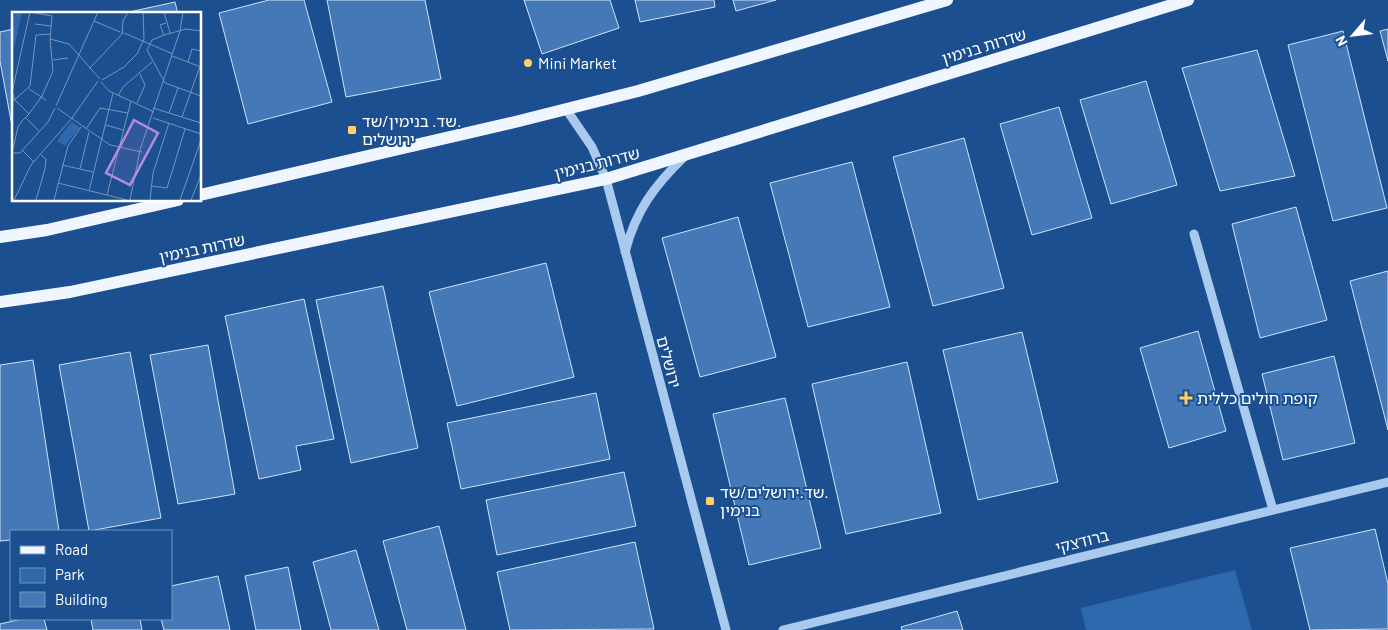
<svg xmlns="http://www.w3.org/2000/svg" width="1388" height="630" font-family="Barlow,'Noto Sans Hebrew',sans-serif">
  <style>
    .green { fill: #2e69ad }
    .building { fill: #4478b7; stroke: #cfe3fa }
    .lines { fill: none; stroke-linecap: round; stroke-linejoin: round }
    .minor { stroke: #a9c9ee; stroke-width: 9 }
    .major { stroke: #f0f6ff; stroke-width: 12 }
    .poi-dot { fill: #ffd166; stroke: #1b4f8f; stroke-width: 2 }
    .labels { text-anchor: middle; stroke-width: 4; stroke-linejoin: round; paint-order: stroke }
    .street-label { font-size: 16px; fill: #fff; stroke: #1b4f8f }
    .poi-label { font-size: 16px; fill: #fff; stroke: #1b4f8f; text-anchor: start }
    .inset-road { fill: none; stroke: #7695bc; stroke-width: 1 }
    .view { fill: #b68bdc; fill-opacity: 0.15; stroke: #b68bdc; stroke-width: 2.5 }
    .inset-edge { fill: none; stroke: #fff; stroke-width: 2.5 }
  </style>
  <rect width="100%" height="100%" fill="#1b4f8f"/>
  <!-- green -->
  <path class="green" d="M 1235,570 L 1252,630 L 1086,630 L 1081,608 Z"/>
  <!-- building -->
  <path class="building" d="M 269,0 L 304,0 L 332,102 L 248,124 L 219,13 Z
    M 327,0 L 425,0 L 441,79 L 346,97 Z
    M 524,0 L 610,0 L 619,28 L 542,54 Z
    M 635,0 L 714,0 L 715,7 L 640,22 Z
    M 733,0 L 776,0 L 736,11 Z
    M 175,2 L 178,14 L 120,14 Z
    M 14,29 L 14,137 L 0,61 L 0,32 Z
    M 1388,29 L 1388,61 L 1380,31 Z
    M 1343,31 L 1387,208 L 1333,221 L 1288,45 Z
    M 1257,50 L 1295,176 L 1220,191 L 1182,68 Z
    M 1146,81 L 1177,185 L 1111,204 L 1080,100 Z
    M 1059,107 L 1092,218 L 1032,235 L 1000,124 Z
    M 964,138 L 1004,288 L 933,306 L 893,157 Z
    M 852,162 L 890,307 L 808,327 L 770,183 Z
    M 1296,207 L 1327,320 L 1260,338 L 1232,224 Z
    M 738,217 L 776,357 L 700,377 L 662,238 Z
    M 546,263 L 574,377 L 457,406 L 429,292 Z
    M 1388,271 L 1388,430 L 1350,281 Z
    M 383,286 L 418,448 L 351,463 L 316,300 Z
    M 304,299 L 334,439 L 296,446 L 301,470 L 259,479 L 225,316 Z
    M 1198,331 L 1226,431 L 1169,448 L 1140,348 Z
    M 1022,332 L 1058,482 L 978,500 L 943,350 Z
    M 208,345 L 235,494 L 178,504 L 150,355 Z
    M 130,352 L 161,518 L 89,531 L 59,365 Z
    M 1334,356 L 1355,443 L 1283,460 L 1262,374 Z
    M 33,360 L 59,531 L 11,531 L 11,540 L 0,541 L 0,365 Z
    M 907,362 L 941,513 L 846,534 L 812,384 Z
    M 596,393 L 610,459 L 461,489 L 447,423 Z
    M 785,398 L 821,548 L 749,565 L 713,414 Z
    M 624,472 L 636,526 L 497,555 L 486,500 Z
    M 439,526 L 466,630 L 407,630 L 383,541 Z
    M 1375,529 L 1388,584 L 1388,629 L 1310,630 L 1290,548 Z
    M 635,542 L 654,629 L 510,630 L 497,572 Z
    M 356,550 L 379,630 L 331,630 L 313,562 Z
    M 288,567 L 301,630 L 256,630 L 245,576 Z
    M 218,576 L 230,630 L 164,630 L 161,619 L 171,619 L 171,586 Z
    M 957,611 L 963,630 L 902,630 L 901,627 Z
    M 22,619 L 44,619 L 47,630 L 0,630 L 0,624 Z
    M 91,619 L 140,619 L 142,630 L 93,630 Z"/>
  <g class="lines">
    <!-- minor -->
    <path class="minor" d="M 566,109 L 592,147 L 606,179 L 726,630
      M 1194,234 L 1273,510
      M 625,252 C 636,210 654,186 685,156
      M 783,630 L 1388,482"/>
    <!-- major -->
    <path class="major" d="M 200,195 L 515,122 L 638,91 L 947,0
      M 0,237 L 47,230 L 178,200
      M 0,302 L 70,292 L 606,179 L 1188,0"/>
  </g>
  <!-- markers -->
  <g class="poi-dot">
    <circle cx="528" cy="63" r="5"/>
    <rect x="347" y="125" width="10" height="10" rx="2.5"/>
    <path d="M1183.5 390.5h5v5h5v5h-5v5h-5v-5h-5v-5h5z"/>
    <rect x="705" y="496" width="10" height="10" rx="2.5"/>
  </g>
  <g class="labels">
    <!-- street labels -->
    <g class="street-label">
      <text transform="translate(984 46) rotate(-17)" y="6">שדרות בנימין</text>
      <text transform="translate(597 163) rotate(-14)" y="6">שדרות בנימין</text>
      <text transform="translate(202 248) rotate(-12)" y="6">שדרות בנימין</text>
      <text transform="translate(669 362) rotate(75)" y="6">ירושלים</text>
      <text transform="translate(1082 541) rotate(-14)" y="6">ברודצקי</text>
    </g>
    <!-- poi labels -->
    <g class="poi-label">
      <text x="538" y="69">Mini Market</text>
      <text x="362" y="127">שד. בנימין/שד.<tspan x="362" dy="18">ירושלים</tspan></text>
      <text x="1197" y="404">קופת חולים כללית</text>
      <text x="720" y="498">שד.ירושלים/שד.<tspan x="720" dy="18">בנימין</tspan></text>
    </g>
  </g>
  <!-- overview -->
  <g transform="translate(12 12)">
    <rect width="189" height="189" fill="#1b4f8f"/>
    <path d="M 3,0 L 10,0 L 2,37 L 0,12 ZM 59,110 L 68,115 L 53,134 L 45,129 Z" fill="#2e69ad"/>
    <path class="inset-road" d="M 152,0 L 158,21M 82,9 L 108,20M 23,12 L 39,14M 111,19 L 110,22 L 111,9 L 116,0M 189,19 L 174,17 L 152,23 L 140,28 L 135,38 L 153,71 L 189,84M 112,21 L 161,42M 152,23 L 148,13 L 154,11M 38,27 L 57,32 L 88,67M 160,44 L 189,55M 41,48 L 56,46M 176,50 L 180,37 L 189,39M 77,57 L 110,22M 90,68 L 112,55 L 125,42 L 132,27 L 131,0M 89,70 L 97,79 L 142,100M 17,77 L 34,88M 106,84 L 111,75 L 140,50M 0,90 L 18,74 L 24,23 L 38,22M 125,91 L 133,73 L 128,62M 44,94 L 86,0M 45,96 L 98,133 L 130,140M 141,96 L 189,111M 157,101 L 166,76M 13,105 L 27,119M 170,105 L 188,54M 60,106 L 86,69M 141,106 L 189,122M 94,113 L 111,118M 74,117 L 88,96 L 116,101M 10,138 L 22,150M 0,141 L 6,115 L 10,109 L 17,102 L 30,84 L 41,59 L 38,27 L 40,4 L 18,0 L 0,80 L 3,88 L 17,102M 0,141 L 8,141 L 36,110 L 43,96M 50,153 L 81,160M 68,157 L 77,120M 46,171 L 115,188M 139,174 L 155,176 L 173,117M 77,179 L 101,81M 95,183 L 119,89M 2,188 L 19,153 L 61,105M 24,188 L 33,157 L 34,147 L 29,143M 42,188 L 56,134 L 69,115M 118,188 L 128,138 L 168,19 L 171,0M 138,188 L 141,161 L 157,111M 168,188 L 189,128M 179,188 L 189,163"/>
    <path class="view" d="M 122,108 L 146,121 L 118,173 L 94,161 Z"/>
    <rect width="189" height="189" class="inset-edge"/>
  </g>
  <!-- legend -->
  <rect x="10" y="530" width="162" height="90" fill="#1b4f8f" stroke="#7695bc"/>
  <rect x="20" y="546" width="25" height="8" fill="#f0f6ff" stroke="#7695bc"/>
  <text x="55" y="555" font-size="15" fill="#ffffff">Road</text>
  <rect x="20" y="568" width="25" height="15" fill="#2e69ad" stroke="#7695bc"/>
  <text x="55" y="580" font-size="15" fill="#ffffff">Park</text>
  <rect x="20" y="592" width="25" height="15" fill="#4478b7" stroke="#7695bc"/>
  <text x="55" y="605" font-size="15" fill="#ffffff">Building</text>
  <!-- north arrow -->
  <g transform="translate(1353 35) rotate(242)" stroke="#1b4f8f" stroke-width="4" paint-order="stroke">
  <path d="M0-4L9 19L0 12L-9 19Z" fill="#ffffff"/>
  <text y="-8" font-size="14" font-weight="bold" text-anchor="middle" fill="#ffffff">N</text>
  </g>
</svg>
